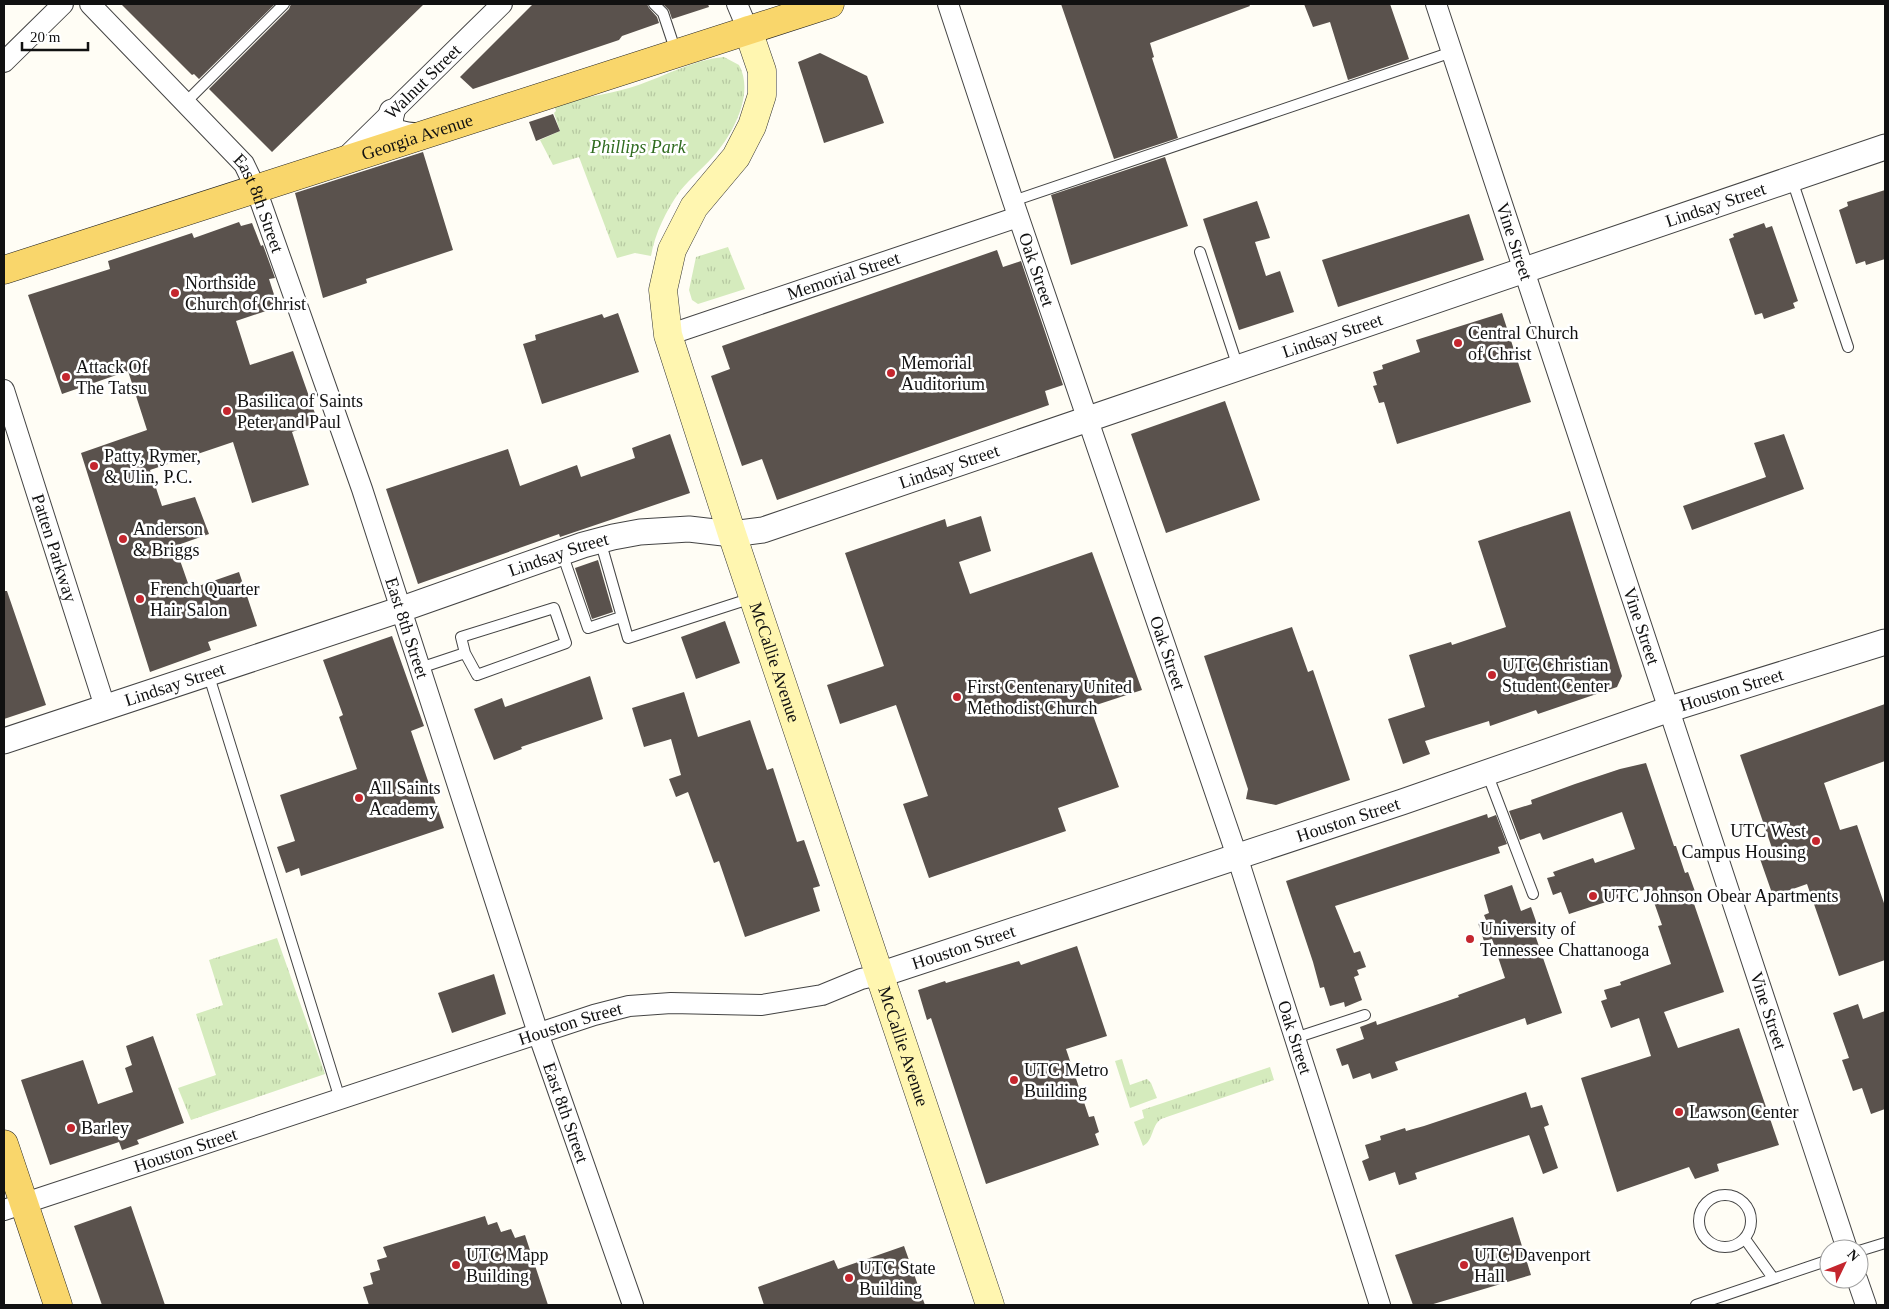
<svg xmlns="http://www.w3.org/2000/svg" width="1889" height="1309" font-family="'Times New Roman',serif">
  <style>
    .grass { fill: url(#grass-tufts) }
    .building { fill: #5a524d }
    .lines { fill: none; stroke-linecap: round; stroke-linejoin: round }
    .service-casing { stroke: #444; stroke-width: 12 }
    .minor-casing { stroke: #444; stroke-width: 22 }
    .tertiary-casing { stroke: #444; stroke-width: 27 }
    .secondary-casing { stroke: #333; stroke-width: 29 }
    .primary-casing { stroke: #222; stroke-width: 29 }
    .service { stroke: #fff; stroke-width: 10 }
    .minor { stroke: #fff; stroke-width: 20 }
    .tertiary { stroke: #fff; stroke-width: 25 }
    .secondary { stroke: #fff6b0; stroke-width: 28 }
    .primary { stroke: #f9d66b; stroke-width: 28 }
    .poi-dot { fill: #c4262e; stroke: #fff; stroke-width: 2 }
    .labels { text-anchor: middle; stroke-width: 5; stroke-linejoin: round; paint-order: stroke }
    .street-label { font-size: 18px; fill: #111; stroke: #fff }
    .park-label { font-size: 18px; font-style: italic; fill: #2f6b1f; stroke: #fff }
    .poi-label { font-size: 18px; fill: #111; stroke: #fff; text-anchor: start }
  </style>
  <defs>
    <pattern id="grass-tufts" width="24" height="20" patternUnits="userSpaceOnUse" patternTransform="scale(1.25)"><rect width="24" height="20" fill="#d5ebbd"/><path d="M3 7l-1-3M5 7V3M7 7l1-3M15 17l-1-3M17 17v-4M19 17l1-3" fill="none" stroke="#b6c8a1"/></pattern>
  </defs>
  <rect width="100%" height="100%" fill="#fffdf5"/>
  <!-- grass -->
  <path class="grass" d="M 724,57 L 739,65 C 754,92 735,130 717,152 C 706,166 691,177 680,191 C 666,211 655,233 651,256 L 635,253 L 617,258 L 579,157 L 553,165 L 540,140 L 560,131 L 554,113 L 556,111 L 553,102 C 579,99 604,95 629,88 C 660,79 691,60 724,57 Z
    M 728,247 L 745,289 L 698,304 L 692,300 L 689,290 L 696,257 Z
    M 277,938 L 325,1074 L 191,1120 L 178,1088 L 216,1075 L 196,1014 L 223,1005 L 209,960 Z
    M 1122,1059 L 1130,1085 L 1147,1079 L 1151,1083 L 1157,1098 L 1130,1108 L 1115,1061 Z
    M 1270,1067 L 1274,1080 L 1161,1119 C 1151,1126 1154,1140 1143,1146 L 1134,1122 L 1144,1118 L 1142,1110 Z"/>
  <!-- building -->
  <path class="building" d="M 121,4 L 275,4 L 199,79 L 194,74 L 192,75 Z
    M 291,4 L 424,4 L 272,152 L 209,89 L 289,9 Z
    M 533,4 L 647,4 L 649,8 L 657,17 L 659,23 L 622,36 L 619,40 L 473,89 L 460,77 Z
    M 663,4 L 708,4 L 709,7 L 672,19 L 669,10 Z
    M 1061,4 L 1249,4 L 1250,6 L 1150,43 L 1154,57 L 1152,58 L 1178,138 L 1114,159 Z
    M 1304,4 L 1390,4 L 1409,59 L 1348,80 L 1330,22 L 1313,27 Z
    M 820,53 L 867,76 L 884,123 L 824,143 L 798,62 Z
    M 553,114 L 560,131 L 536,141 L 529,122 Z
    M 423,152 L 453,250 L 366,279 L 367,283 L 323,298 L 295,193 Z
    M 1165,157 L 1188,226 L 1071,265 L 1051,195 Z
    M 1885,190 L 1885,259 L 1866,265 L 1865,261 L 1856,264 L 1839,210 L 1848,206 L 1847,202 Z
    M 1257,201 L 1270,238 L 1255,242 L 1266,276 L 1280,271 L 1294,312 L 1239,330 L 1203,219 Z
    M 1469,214 L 1484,260 L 1338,307 L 1322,260 Z
    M 239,222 L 241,226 L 252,223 L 261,246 L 263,245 L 275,278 L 269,279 L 278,307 L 236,321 L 250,365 L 293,351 L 318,422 L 292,432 L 309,485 L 252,503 L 233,442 L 150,470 L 162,506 L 195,497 L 209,534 L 175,546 L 190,589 L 239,572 L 257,626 L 208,642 L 211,650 L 150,672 L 81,453 L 147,430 L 128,371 L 62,394 L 28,295 L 110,269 L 108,261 L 192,233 L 194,238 Z
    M 1764,223 L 1766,228 L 1772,226 L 1798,301 L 1793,303 L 1795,308 L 1764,319 L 1762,313 L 1755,315 L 1729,239 L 1734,237 L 1733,234 Z
    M 997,250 L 1003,267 L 1021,261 L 1063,385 L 1045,391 L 1049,405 L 777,500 L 762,459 L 742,466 L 711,376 L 730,369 L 722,346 Z
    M 618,313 L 639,372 L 542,404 L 523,344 L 536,340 L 535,335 L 602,314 L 604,318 Z
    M 1502,313 L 1531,402 L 1397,444 L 1384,402 L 1379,403 L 1373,386 L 1377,385 L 1373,372 L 1383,369 L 1382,365 L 1420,352 L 1416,340 Z
    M 1225,401 L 1260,500 L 1166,533 L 1131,434 Z
    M 670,434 L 690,493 L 560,537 L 559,534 L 418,584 L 386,489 L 508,449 L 520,486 L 577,465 L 581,477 L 635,458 L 632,448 Z
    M 1784,434 L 1804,489 L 1692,530 L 1683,506 L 1766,477 L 1754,443 Z
    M 1570,511 L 1622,676 L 1617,687 L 1538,714 L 1536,710 L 1490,726 L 1489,721 L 1425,741 L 1430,754 L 1403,764 L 1388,719 L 1425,707 L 1409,655 L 1451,642 L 1452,645 L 1506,627 L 1478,541 Z
    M 981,516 L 991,551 L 959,562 L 970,594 L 1092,552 L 1142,690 L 1090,707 L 1119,787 L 1058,808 L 1066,831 L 929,878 L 903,804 L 928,796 L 896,705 L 840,724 L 827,685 L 884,666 L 845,553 L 945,519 L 947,527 Z
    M 598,560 L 613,612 L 592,619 L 575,568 Z
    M 4,591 L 7,591 L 46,705 L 4,719 Z
    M 725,621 L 740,663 L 696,679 L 681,637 Z
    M 1292,627 L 1308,672 L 1313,670 L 1350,780 L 1276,805 L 1246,799 L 1248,789 L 1204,656 Z
    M 392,636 L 424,726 L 411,731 L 444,828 L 301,876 L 299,868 L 286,873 L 277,847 L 295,841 L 280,795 L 357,769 L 339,717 L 343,715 L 323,660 Z
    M 590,676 L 603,719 L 521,747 L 522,749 L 494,760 L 474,709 L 502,698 L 505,707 Z
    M 684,692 L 698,737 L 750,720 L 767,770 L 773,768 L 797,842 L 804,840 L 820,886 L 813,888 L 820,911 L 745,937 L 719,861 L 714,863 L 688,792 L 676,797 L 669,779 L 681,775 L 671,739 L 644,747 L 632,708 Z
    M 1885,704 L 1885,761 L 1824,783 L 1840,830 L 1857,825 L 1885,906 L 1885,960 L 1839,976 L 1807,884 L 1773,896 L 1759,856 L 1773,851 L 1740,755 Z
    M 1646,763 L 1674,846 L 1676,846 L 1685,873 L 1688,872 L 1697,897 L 1692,898 L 1724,992 L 1664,1012 L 1678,1048 L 1739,1028 L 1779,1145 L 1717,1164 L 1719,1171 L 1695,1179 L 1689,1167 L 1617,1192 L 1581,1078 L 1651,1056 L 1639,1018 L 1611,1028 L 1601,1001 L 1607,999 L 1604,990 L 1621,985 L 1620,982 L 1671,964 L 1658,926 L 1662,925 L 1649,888 L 1569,914 L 1561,892 L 1553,895 L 1547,878 L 1555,876 L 1553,872 L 1593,858 L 1595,863 L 1635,849 L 1622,812 L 1543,840 L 1540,833 L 1520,840 L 1509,811 L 1532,804 L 1531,800 L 1575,784 L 1620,769 Z
    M 1487,814 L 1488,818 L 1496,815 L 1507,844 L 1498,847 L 1500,853 L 1335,906 L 1354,953 L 1360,951 L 1366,967 L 1357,970 L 1359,975 L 1354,977 L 1362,1000 L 1345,1007 L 1344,1002 L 1330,1006 L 1324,987 L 1320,988 L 1313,962 L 1286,881 Z
    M 1512,885 L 1521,911 L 1531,907 L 1538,927 L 1533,929 L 1562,1013 L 1527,1025 L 1525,1018 L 1395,1062 L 1398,1070 L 1372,1079 L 1370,1073 L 1353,1079 L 1348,1064 L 1342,1066 L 1336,1049 L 1364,1039 L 1360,1027 L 1376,1021 L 1377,1025 L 1459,997 L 1458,995 L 1505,978 L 1492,939 L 1484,941 L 1478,923 L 1486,920 L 1484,915 L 1489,913 L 1484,895 Z
    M 1077,946 L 1107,1036 L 1066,1049 L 1089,1117 L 1094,1116 L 1099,1132 L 1095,1134 L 1099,1145 L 986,1184 L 931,1018 L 927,1020 L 918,990 L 945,981 L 946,983 L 1019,961 L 1021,965 Z
    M 494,974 L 506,1014 L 452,1033 L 438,993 Z
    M 1858,1004 L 1863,1019 L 1885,1011 L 1885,1109 L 1871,1114 L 1862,1088 L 1853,1091 L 1842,1060 L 1849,1058 L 1833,1013 Z
    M 153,1036 L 184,1123 L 137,1140 L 139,1144 L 122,1150 L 119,1142 L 50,1165 L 21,1080 L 83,1060 L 98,1104 L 133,1092 L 125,1068 L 132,1065 L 126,1046 Z
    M 1526,1092 L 1531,1108 L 1542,1105 L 1549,1125 L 1544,1127 L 1558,1168 L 1543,1174 L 1529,1135 L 1415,1173 L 1417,1179 L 1399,1185 L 1395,1172 L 1369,1181 L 1362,1161 L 1369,1158 L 1365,1145 L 1381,1140 L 1380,1136 L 1405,1128 L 1406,1131 L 1424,1126 Z
    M 131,1206 L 165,1305 L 102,1305 L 74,1226 Z
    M 485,1216 L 488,1225 L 497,1222 L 501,1232 L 511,1229 L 515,1238 L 525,1235 L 548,1305 L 369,1305 L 363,1287 L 373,1284 L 370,1273 L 380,1270 L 377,1260 L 387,1257 L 383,1247 Z
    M 1513,1217 L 1531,1275 L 1430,1305 L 1413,1305 L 1395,1255 Z
    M 904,1246 L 925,1305 L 764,1305 L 758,1287 L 834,1260 L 838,1269 Z"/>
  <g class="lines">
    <defs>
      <path id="service" d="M 654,4 L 663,13 L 676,52
        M 185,103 L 284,4
        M 1792,180 L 1848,347
        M 1013,201 L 1452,52
        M 1200,252 L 1238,367
        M 600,540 L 628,638 L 752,598
        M 562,553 L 588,628 L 621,617
        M 420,668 L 465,653 L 461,637 L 554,608 L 566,643 L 477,675 L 465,653
        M 208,673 L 340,1099
        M 1487,773 L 1533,894
        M 1295,1038 L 1365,1015
        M1699 1221a26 26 0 1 1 52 0a26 26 0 1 1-52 0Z
        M 1745,1239 L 1773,1278
        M 1859,1251 L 1885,1243
        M 1696,1305 L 1829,1260"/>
      <g id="minor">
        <path id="s1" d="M 90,4 L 244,164 L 256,189 L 362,489 L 538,1033 L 633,1305"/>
        <path d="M 737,4 L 748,30"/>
        <path id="s2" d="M 948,4 L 1013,201 L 1237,856 L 1380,1305"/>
        <path id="s3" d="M 1436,4 L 1847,1249"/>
        <path d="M 4,62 L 63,4"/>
        <path id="s4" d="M 345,158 L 502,4"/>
        <path id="s5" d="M 668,335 L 1018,217"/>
        <path id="s6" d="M 4,390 L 105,707"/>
        <path id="s7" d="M 4,1210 L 594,1015 L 629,1006 L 671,1003 L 762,1005 L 822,995 L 861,979 L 879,975"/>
        <path d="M 1857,1279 L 1866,1305"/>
      </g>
      <g id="tertiary">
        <path d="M 392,112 C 385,134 403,135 420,136"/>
        <path id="s8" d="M 4,741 L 402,609 L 583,545 L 613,537 L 640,532 L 689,529 L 732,534 L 763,530 L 1885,147"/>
        <path id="s9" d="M 879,975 L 1402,802 L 1670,709 L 1885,642"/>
      </g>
      <g id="secondary">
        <path id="s10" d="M 748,30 L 762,71 L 762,95 L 752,126 L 736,157 L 694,207 L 672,250 L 663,290 L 668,335 L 732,534 L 990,1305"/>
      </g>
      <g id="primary">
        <path id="s11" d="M 4,270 L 830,4"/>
        <path d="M 4,1144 L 58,1305"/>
      </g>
    </defs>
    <!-- service casing -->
    <use href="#service" class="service-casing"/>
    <!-- minor casing -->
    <use href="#minor" class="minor-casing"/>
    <!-- tertiary casing -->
    <use href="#tertiary" class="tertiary-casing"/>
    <!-- secondary casing -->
    <use href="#secondary" class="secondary-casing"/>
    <!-- primary casing -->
    <use href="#primary" class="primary-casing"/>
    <!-- service -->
    <use href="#service" class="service"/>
    <!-- minor -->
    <use href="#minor" class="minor"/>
    <!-- tertiary -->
    <use href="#tertiary" class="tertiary"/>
    <!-- secondary -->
    <use href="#secondary" class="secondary"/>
    <!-- primary -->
    <use href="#primary" class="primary"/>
  </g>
  <!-- markers -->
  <g class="poi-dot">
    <circle cx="175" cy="293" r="5"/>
    <circle cx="1458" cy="343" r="5"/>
    <circle cx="891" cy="373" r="5"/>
    <circle cx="66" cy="377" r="5"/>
    <circle cx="227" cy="411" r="5"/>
    <circle cx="94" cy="466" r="5"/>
    <circle cx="123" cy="539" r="5"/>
    <circle cx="140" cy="599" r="5"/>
    <circle cx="1492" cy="675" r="5"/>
    <circle cx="957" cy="697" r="5"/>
    <circle cx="359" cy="798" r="5"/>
    <circle cx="1816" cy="841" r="5"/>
    <circle cx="1593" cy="896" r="5"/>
    <circle cx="1470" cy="939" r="5"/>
    <circle cx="1014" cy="1080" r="5"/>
    <circle cx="1679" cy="1112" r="5"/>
    <circle cx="71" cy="1128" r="5"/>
    <circle cx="456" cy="1265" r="5"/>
    <circle cx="1464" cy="1265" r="5"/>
    <circle cx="849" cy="1278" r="5"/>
  </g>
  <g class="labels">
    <!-- street labels -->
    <g class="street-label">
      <text dy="6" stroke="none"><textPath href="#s4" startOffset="109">Walnut Street</textPath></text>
      <text dy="6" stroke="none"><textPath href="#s11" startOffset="434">Georgia Avenue</textPath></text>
      <text dy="6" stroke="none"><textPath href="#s1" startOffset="264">East 8th Street</textPath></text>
      <text dy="6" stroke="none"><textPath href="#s8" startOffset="1800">Lindsay Street</textPath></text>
      <text dy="6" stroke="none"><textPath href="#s3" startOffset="250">Vine Street</textPath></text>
      <text dy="6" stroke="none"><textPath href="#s2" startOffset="280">Oak Street</textPath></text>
      <text dy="6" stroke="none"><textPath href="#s5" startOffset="185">Memorial Street</textPath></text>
      <text dy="6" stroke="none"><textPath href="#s8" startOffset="1395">Lindsay Street</textPath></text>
      <text dy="6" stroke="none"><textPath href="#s8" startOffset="990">Lindsay Street</textPath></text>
      <text dy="6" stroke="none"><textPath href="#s6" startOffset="166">Patten Parkway</textPath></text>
      <text dy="6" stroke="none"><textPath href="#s8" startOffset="585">Lindsay Street</textPath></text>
      <text dy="6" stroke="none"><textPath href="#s3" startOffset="655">Vine Street</textPath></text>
      <text dy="6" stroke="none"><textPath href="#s1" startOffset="714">East 8th Street</textPath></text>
      <text dy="6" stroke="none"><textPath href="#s2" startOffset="685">Oak Street</textPath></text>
      <text dy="6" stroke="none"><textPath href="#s10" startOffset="679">McCallie Avenue</textPath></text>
      <text dy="6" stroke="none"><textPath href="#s8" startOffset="180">Lindsay Street</textPath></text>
      <text dy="6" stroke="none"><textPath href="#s9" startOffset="899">Houston Street</textPath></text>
      <text dy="6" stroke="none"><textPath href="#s9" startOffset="494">Houston Street</textPath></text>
      <text dy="6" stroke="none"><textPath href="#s9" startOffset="89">Houston Street</textPath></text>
      <text dy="6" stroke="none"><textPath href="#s3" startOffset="1060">Vine Street</textPath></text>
      <text dy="6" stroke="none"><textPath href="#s7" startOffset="596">Houston Street</textPath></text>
      <text dy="6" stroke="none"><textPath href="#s2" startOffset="1090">Oak Street</textPath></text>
      <text dy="6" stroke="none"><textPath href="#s10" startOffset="1084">McCallie Avenue</textPath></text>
      <text dy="6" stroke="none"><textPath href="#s1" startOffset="1224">East 8th Street</textPath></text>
      <text dy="6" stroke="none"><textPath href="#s7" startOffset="191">Houston Street</textPath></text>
    </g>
    <!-- park labels -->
    <g class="park-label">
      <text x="638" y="153">Phillips Park</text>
    </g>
    <!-- poi labels -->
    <g class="poi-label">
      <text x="185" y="289">Northside<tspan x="185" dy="21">Church of Christ</tspan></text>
      <text x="1468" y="339">Central Church<tspan x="1468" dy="21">of Christ</tspan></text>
      <text x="901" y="369">Memorial<tspan x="901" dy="21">Auditorium</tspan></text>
      <text x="76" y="373">Attack Of<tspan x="76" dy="21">The Tatsu</tspan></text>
      <text x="237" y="407">Basilica of Saints<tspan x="237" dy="21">Peter and Paul</tspan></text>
      <text x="104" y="462">Patty, Rymer,<tspan x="104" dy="21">&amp; Ulin, P.C.</tspan></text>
      <text x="133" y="535">Anderson<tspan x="133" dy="21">&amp; Briggs</tspan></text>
      <text x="150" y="595">French Quarter<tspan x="150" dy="21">Hair Salon</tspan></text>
      <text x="1502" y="671">UTC Christian<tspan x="1502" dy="21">Student Center</tspan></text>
      <text x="967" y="693">First Centenary United<tspan x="967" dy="21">Methodist Church</tspan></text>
      <text x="369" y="794">All Saints<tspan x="369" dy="21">Academy</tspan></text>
      <text x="1806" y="837" text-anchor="end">UTC West<tspan x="1806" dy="21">Campus Housing</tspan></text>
      <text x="1603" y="902">UTC Johnson Obear Apartments</text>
      <text x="1480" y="935">University of<tspan x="1480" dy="21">Tennessee Chattanooga</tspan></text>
      <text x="1024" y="1076">UTC Metro<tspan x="1024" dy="21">Building</tspan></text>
      <text x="1689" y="1118">Lawson Center</text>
      <text x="81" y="1134">Barley</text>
      <text x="466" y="1261">UTC Mapp<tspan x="466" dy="21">Building</tspan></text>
      <text x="1474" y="1261">UTC Davenport<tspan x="1474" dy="21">Hall</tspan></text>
      <text x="859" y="1274">UTC State<tspan x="859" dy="21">Building</tspan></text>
    </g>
  </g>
  <!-- border -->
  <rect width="1889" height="1309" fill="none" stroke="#111111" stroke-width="10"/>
  <!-- north arrow -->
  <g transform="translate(1844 1264) rotate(47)"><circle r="24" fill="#ffffff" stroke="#a0a0a0"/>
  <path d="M0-4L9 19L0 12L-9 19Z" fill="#c4262e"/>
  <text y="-8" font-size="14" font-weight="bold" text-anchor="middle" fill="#111111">N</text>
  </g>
  <!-- scale -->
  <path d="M22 42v8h66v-8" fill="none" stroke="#111111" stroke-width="2.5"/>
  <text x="30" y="42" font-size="15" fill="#111111" stroke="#ffffff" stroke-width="4" paint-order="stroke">20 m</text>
</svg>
